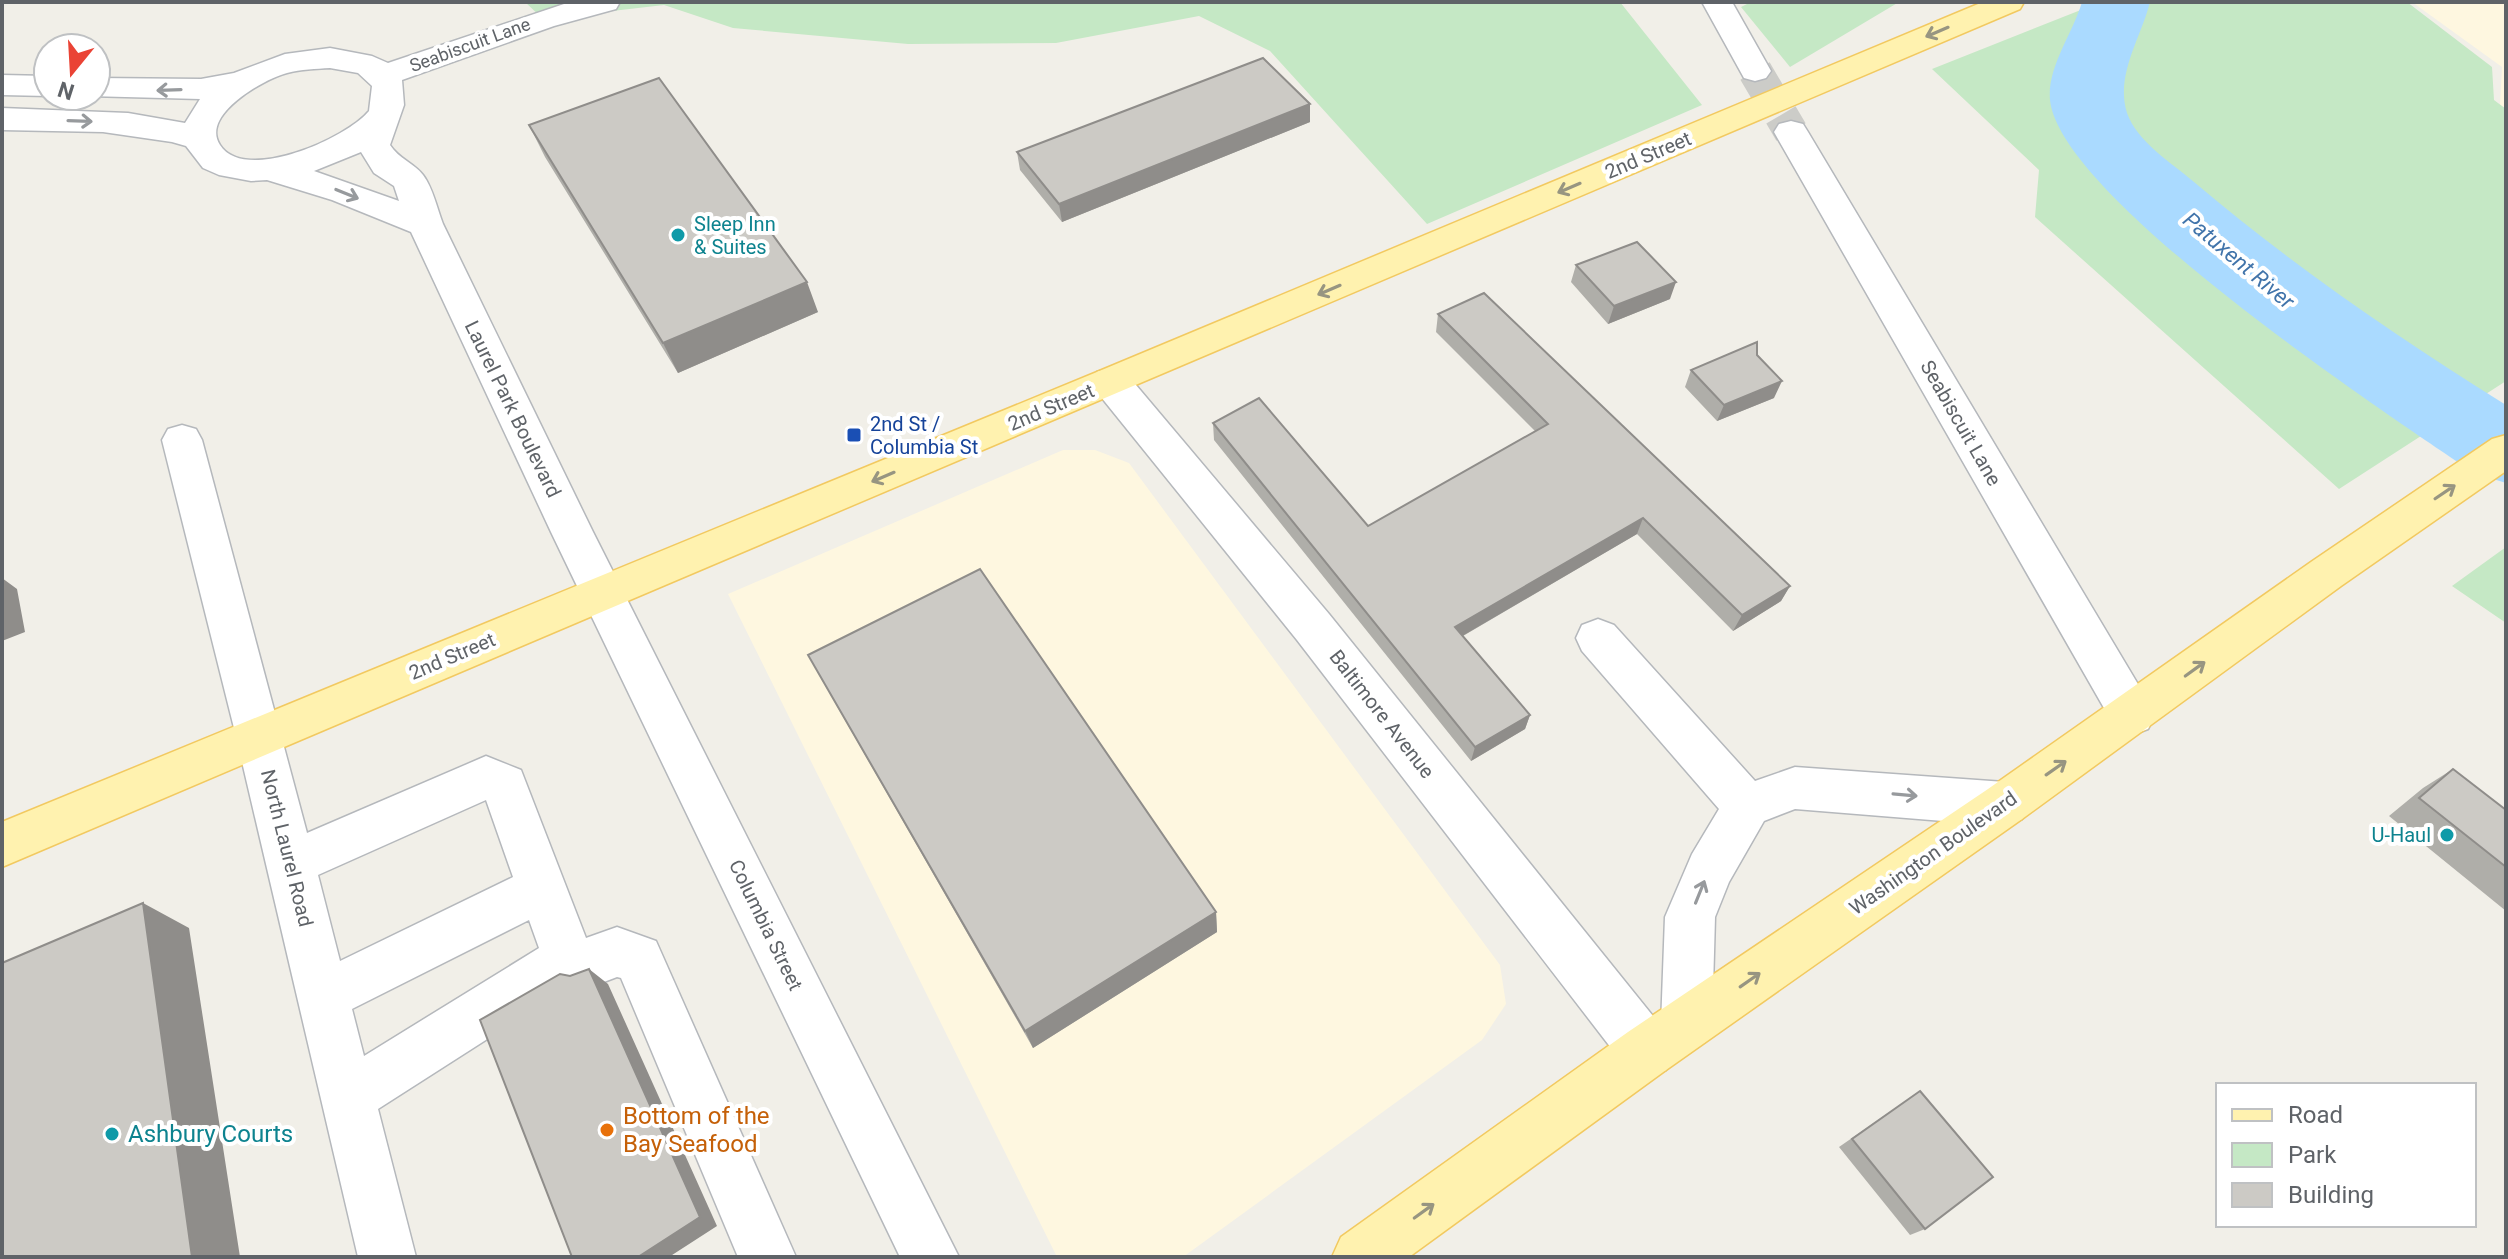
<svg xmlns="http://www.w3.org/2000/svg" width="2508" height="1259" font-family="Roboto,sans-serif">
  <style>
    .commercial { fill: #fef7e0 }
    .green { fill: #c5e8c5 }
    .lines { fill: none; stroke-linecap: round; stroke-linejoin: round }
    .river { fill: #aadaff; fill-rule: evenodd }
    .minor-tunnel { stroke: #ccccc8; stroke-width: 34; stroke-dasharray: 34 17; stroke-linecap: butt }
    .minor-casing { stroke: #b5b8bc; stroke-width: 3 }
    .major-casing { stroke: #f2c960; stroke-width: 3 }
    .minor { fill: #fff; fill-rule: evenodd }
    .major { fill: #fff2af; fill-rule: evenodd }
    .wall { fill: #afaea9 }
    .shaded-wall { fill: #8f8d8a }
    .building { fill: #cccac5; stroke: #8f8d8a; stroke-width: 2 }
    .oneway { stroke: #979581 }
    .oneway2 { stroke: #979a9d }
    .culture-dot { fill: #0f9aa8; stroke: #fff; stroke-width: 3 }
    .transit-dot { fill: #1a4fb4; stroke: #fff; stroke-width: 3 }
    .food-dot { fill: #e8710a; stroke: #fff; stroke-width: 3 }
    .labels { text-anchor: middle; stroke-width: 8; stroke-linejoin: round; paint-order: stroke }
    .far-street-label { font-size: 18px; fill: #5f6368; stroke: #fff }
    .street-label { font-size: 20px; fill: #5f6368; stroke: #fff }
    .culture-label { font-size: 20px; fill: #0d838f; stroke: #fff; text-anchor: start }
    .transit-label { font-size: 20px; fill: #164399; stroke: #fff; text-anchor: start }
    .water-label { font-size: 22px; font-style: italic; fill: #4174aa; stroke: #fff }
    .near-food-label { font-size: 24px; fill: #c56008; stroke: #fff; text-anchor: start }
    .near-culture-label { font-size: 24px; fill: #0d838f; stroke: #fff; text-anchor: start }
  </style>
  <rect width="100%" height="100%" fill="#f1efe8"/>
  <!-- commercial -->
  <path class="commercial" d="M 2412,2 L 2506,2 L 2506,108 L 2500,105 L 2502,67 Z
    M 1063,450 L 1095,450 L 1129,463 L 1500,965 L 1506,1004 L 1482,1040 L 1183,1257 L 1057,1257 L 728,594 Z"/>
  <!-- green -->
  <path class="green" d="M 525,2 L 1620,2 L 1702,105 L 1427,224 L 1270,51 L 1199,16 L 1056,43 L 908,44 L 733,28 L 664,5 L 543,19 Z
    M 1751,2 L 1899,2 L 1790,67 L 1741,7 Z
    M 2101,2 L 2407,2 L 2492,67 L 2494,100 L 2506,109 L 2506,381 L 2339,489 L 2035,217 L 2039,170 L 1932,69 Z
    M 2506,547 L 2506,623 L 2452,586 Z"/>
  <g class="lines">
    <!-- river -->
    <path class="river" d="M 2082,2 L 2150,2 C 2141,38 2115,75 2127,113 C 2137,142 2172,163 2194,182 C 2292,265 2397,337 2506,405 L 2506,483 L 2474,473 C 2388,415 2060,198 2050,100 C 2047,67 2073,33 2082,2 Z"/>
    <!-- minor-tunnel -->
    <path class="minor-tunnel" d="M 1755,71 L 1791,132"/>
    <defs>
      <path id="minor" d="M 570,2 L 620,2 L 616,9 L 554,26 L 402,80 L 404,105 L 390,145 C 399,159 414,163 423,175 C 433,188 437,209 443,224 L 593,532 L 959,1257 L 900,1257 L 551,532 L 411,232 L 332,200 L 267,180 L 251,181 L 219,175 L 203,168 L 186,146 L 172,142 L 103,132 L 2,130 L 2,108 L 128,113 L 185,123 L 200,99 L 88,96 L 96,96 L 96,78 L 201,79 L 234,73 L 285,54 L 330,48 L 372,56 L 388,63 ZM 330,68 L 358,73 L 372,86 L 369,111 C 347,138 245,184 220,145 C 200,115 264,79 287,73 C 301,69 316,69 330,68 ZM 361,152 L 374,173 L 394,186 L 399,201 L 314,171 Z
        M 1702,2 L 1732,2 L 1771,71 L 1766,78 L 1755,81 L 1744,78 Z
        M 2,75 L 48,76 L 48,96 L 2,95 Z
        M 1791,121 L 1803,124 L 1808,132 L 2148,701 L 2155,715 L 2148,729 L 2132,735 L 2116,729 L 1774,132 L 1779,124 Z
        M 1111,368 L 1125,372 L 1329,614 L 1661,1026 L 1665,917 L 1692,854 L 1719,809 L 1582,651 L 1576,638 L 1582,625 L 1598,619 L 1614,625 L 1755,781 L 1795,767 L 2005,782 L 2022,789 L 2029,804 L 2022,819 L 2005,826 L 1795,809 L 1764,821 L 1729,882 L 1715,917 L 1712,1024 L 1705,1042 L 1686,1050 L 1670,1044 L 1673,1051 L 1666,1070 L 1647,1077 L 1628,1070 L 1297,640 L 1097,392 L 1092,382 L 1097,372 Z
        M 182,425 L 196,429 L 202,440 L 307,833 L 486,756 L 521,770 L 586,938 L 617,927 L 656,941 L 796,1257 L 738,1257 L 621,978 L 617,977 L 588,988 L 573,984 L 378,1109 L 416,1257 L 358,1257 L 236,736 L 162,440 L 168,429 ZM 486,800 L 513,877 L 340,961 L 318,875 ZM 529,920 L 539,948 L 364,1056 L 352,1009 Z"/>
      <path id="major" d="M 1983,2 L 2024,2 L 2020,9 L 2,867 L 2,822 L 1097,372 Z
        M 2506,435 L 2506,471 L 2341,586 L 2022,819 L 1666,1070 L 1409,1257 L 1332,1257 L 1341,1237 L 1628,1032 L 1988,789 L 2311,562 L 2492,439 Z"/>
    </defs>
    <!-- minor casing -->
    <use href="#minor" class="minor-casing"/>
    <!-- major casing -->
    <use href="#major" class="major-casing"/>
    <!-- minor -->
    <use href="#minor" class="minor"/>
    <!-- major -->
    <use href="#major" class="major"/>
  </g>
  <!-- wall -->
  <path class="wall" d="M 1310,104 L 1310,122 L 1062,222 L 1020,170 L 1017,152 Z
    M 529,125 L 818,312 L 678,373 L 545,157 Z
    M 1576,265 L 1670,299 L 1608,324 L 1571,282 Z
    M 1438,314 L 1790,586 L 1781,601 L 1733,631 L 1637,534 L 1463,636 L 1530,715 L 1525,729 L 1471,761 L 1214,440 L 1213,423 L 1368,526 L 1535,431 L 1436,332 Z
    M 1757,355 L 1774,398 L 1717,421 L 1685,387 L 1691,370 Z
    M 808,655 L 1216,912 L 1217,932 L 1033,1048 L 822,680 Z
    M 2453,769 L 2506,810 L 2506,911 L 2389,816 L 2423,788 Z
    M 1920,1091 L 1925,1229 L 1910,1235 L 1839,1147 Z"/>
  <!-- shaded-wall -->
  <path class="shaded-wall" d="M 1310,104 L 1310,122 L 1062,222 L 1059,204 Z
    M 807,282 L 818,312 L 678,373 L 663,343 Z
    M 1676,282 L 1670,299 L 1608,324 L 1614,306 Z
    M 1782,381 L 1774,398 L 1717,421 L 1724,405 Z
    M 1643,518 L 1637,534 L 1452,642 L 1455,627 Z
    M 2,578 L 17,589 L 25,632 L 2,641 Z
    M 1790,586 L 1781,601 L 1733,631 L 1742,615 Z
    M 1530,715 L 1525,729 L 1471,761 L 1475,747 Z
    M 143,903 L 189,928 L 240,1257 L 192,1257 Z
    M 1216,912 L 1217,932 L 1033,1048 L 1025,1031 Z
    M 589,969 L 608,984 L 717,1226 L 669,1257 L 638,1257 Z"/>
  <!-- building -->
  <path class="building" d="M 1263,58 L 1310,104 L 1059,204 L 1017,152 Z
    M 659,78 L 807,282 L 663,343 L 529,125 Z
    M 1637,242 L 1676,282 L 1614,306 L 1576,265 Z
    M 1484,293 L 1790,586 L 1742,615 L 1643,518 L 1455,627 L 1530,715 L 1475,747 L 1213,423 L 1259,398 L 1368,526 L 1548,424 L 1438,314 Z
    M 1757,342 L 1757,355 L 1782,381 L 1724,405 L 1691,370 Z
    M 980,569 L 1216,912 L 1025,1031 L 808,655 Z
    M 2453,769 L 2506,810 L 2506,867 L 2419,798 Z
    M 143,903 L 192,1257 L 2,1257 L 2,963 Z
    M 589,969 L 700,1217 L 638,1257 L 572,1257 L 480,1020 L 560,974 L 570,976 Z
    M 1920,1091 L 1993,1177 L 1925,1229 L 1852,1139 Z"/>
  <!-- one-way arrows -->
  <defs><path id="oneway-shaft" d="M-6 0H5M1.5-3L5.5 0L1.5 3" fill="none" stroke-width="1.6" stroke-linecap="round" stroke-linejoin="round" transform="scale(2)"/></defs>
  <g class="oneway">
    <use href="#oneway-shaft" transform="translate(1937 32) rotate(157)"/>
    <use href="#oneway-shaft" transform="translate(1569 188) rotate(157)"/>
    <use href="#oneway-shaft" transform="translate(1329 290) rotate(157)"/>
    <use href="#oneway-shaft" transform="translate(883 477) rotate(157)"/>
    <use href="#oneway-shaft" transform="translate(2445 492) rotate(-34)"/>
    <use href="#oneway-shaft" transform="translate(2195 669) rotate(-36)"/>
    <use href="#oneway-shaft" transform="translate(2056 768) rotate(-35)"/>
    <use href="#oneway-shaft" transform="translate(1750 980) rotate(-35)"/>
    <use href="#oneway-shaft" transform="translate(1424 1211) rotate(-36)"/>
  </g>
  <g class="oneway2">
    <use href="#oneway-shaft" transform="translate(169 90) rotate(178)"/>
    <use href="#oneway-shaft" transform="translate(80 121) rotate(2)"/>
    <use href="#oneway-shaft" transform="translate(347 194) rotate(22)"/>
    <use href="#oneway-shaft" transform="translate(1905 795) rotate(5)"/>
    <use href="#oneway-shaft" transform="translate(1700 892) rotate(-68)"/>
  </g>
  <!-- markers -->
  <g class="culture-dot">
    <circle cx="678" cy="235" r="8"/>
    <circle cx="2447" cy="835" r="8"/>
    <circle cx="112" cy="1134" r="8"/>
  </g>
  <rect class="transit-dot" x="846" y="427" width="16" height="16" rx="4"/>
  <circle class="food-dot" cx="607" cy="1130" r="8"/>
  <g class="labels">
    <!-- far-street labels -->
    <g class="far-street-label">
      <text transform="translate(470 45) rotate(-20)" y="6">Seabiscuit Lane</text>
    </g>
    <!-- street labels -->
    <g class="street-label">
      <text transform="translate(1648 155) rotate(-23)" y="7">2nd Street</text>
      <text transform="translate(1051 407) rotate(-23)" y="7">2nd Street</text>
      <text transform="translate(513 409) rotate(64)" y="7">Laurel Park Boulevard</text>
      <text transform="translate(1961 423) rotate(60)" y="7">Seabiscuit Lane</text>
      <text transform="translate(452 656) rotate(-23)" y="7">2nd Street</text>
      <text transform="translate(1382 714) rotate(52)" y="7">Baltimore Avenue</text>
      <text transform="translate(287 848) rotate(76)" y="7">North Laurel Road</text>
      <text transform="translate(1933 853) rotate(-35)" y="7">Washington Boulevard</text>
      <text transform="translate(766 925) rotate(64)" y="7">Columbia Street</text>
    </g>
    <!-- culture labels -->
    <g class="culture-label">
      <text x="694" y="231">Sleep Inn<tspan x="694" dy="23">&amp; Suites</tspan></text>
      <text x="2431" y="842" text-anchor="end">U-Haul</text>
    </g>
    <!-- transit labels -->
    <g class="transit-label">
      <text x="870" y="431">2nd St /<tspan x="870" dy="23">Columbia St</tspan></text>
    </g>
    <!-- water labels -->
    <g class="water-label">
      <text transform="translate(2239 260) rotate(40)" y="8">Patuxent River</text>
    </g>
    <!-- near-food labels -->
    <g class="near-food-label">
      <text x="623" y="1124">Bottom of the<tspan x="623" dy="28">Bay Seafood</tspan></text>
    </g>
    <!-- near-culture labels -->
    <g class="near-culture-label">
      <text x="128" y="1142">Ashbury Courts</text>
    </g>
  </g>
  <!-- border -->
  <rect width="2508" height="1259" fill="none" stroke="#5f6368" stroke-width="8"/>
  <!-- legend -->
  <rect x="2216" y="1083" width="260" height="144" fill="#ffffff" stroke="#bfc1c3" stroke-width="2"/>
  <rect x="2232" y="1109" width="40" height="12" fill="#fff2af" stroke="#bfc1c3" stroke-width="2"/>
  <text x="2288" y="1123" font-size="24" fill="#5f6368">Road</text>
  <rect x="2232" y="1143" width="40" height="24" fill="#c5e8c5" stroke="#bfc1c3" stroke-width="2"/>
  <text x="2288" y="1163" font-size="24" fill="#5f6368">Park</text>
  <rect x="2232" y="1183" width="40" height="24" fill="#cccac5" stroke="#bfc1c3" stroke-width="2"/>
  <text x="2288" y="1203" font-size="24" fill="#5f6368">Building</text>
  <!-- north arrow -->
  <g transform="translate(72 72) rotate(198)"><circle r="38" fill="#ffffff" stroke="#bfc1c3" stroke-width="2"/>
  <path d="M0-6L14 30L0 20L-14 30Z" fill="#ea4335"/>
  <text y="-12" font-size="22" font-weight="bold" text-anchor="middle" fill="#5f6368">N</text>
  </g>
</svg>
